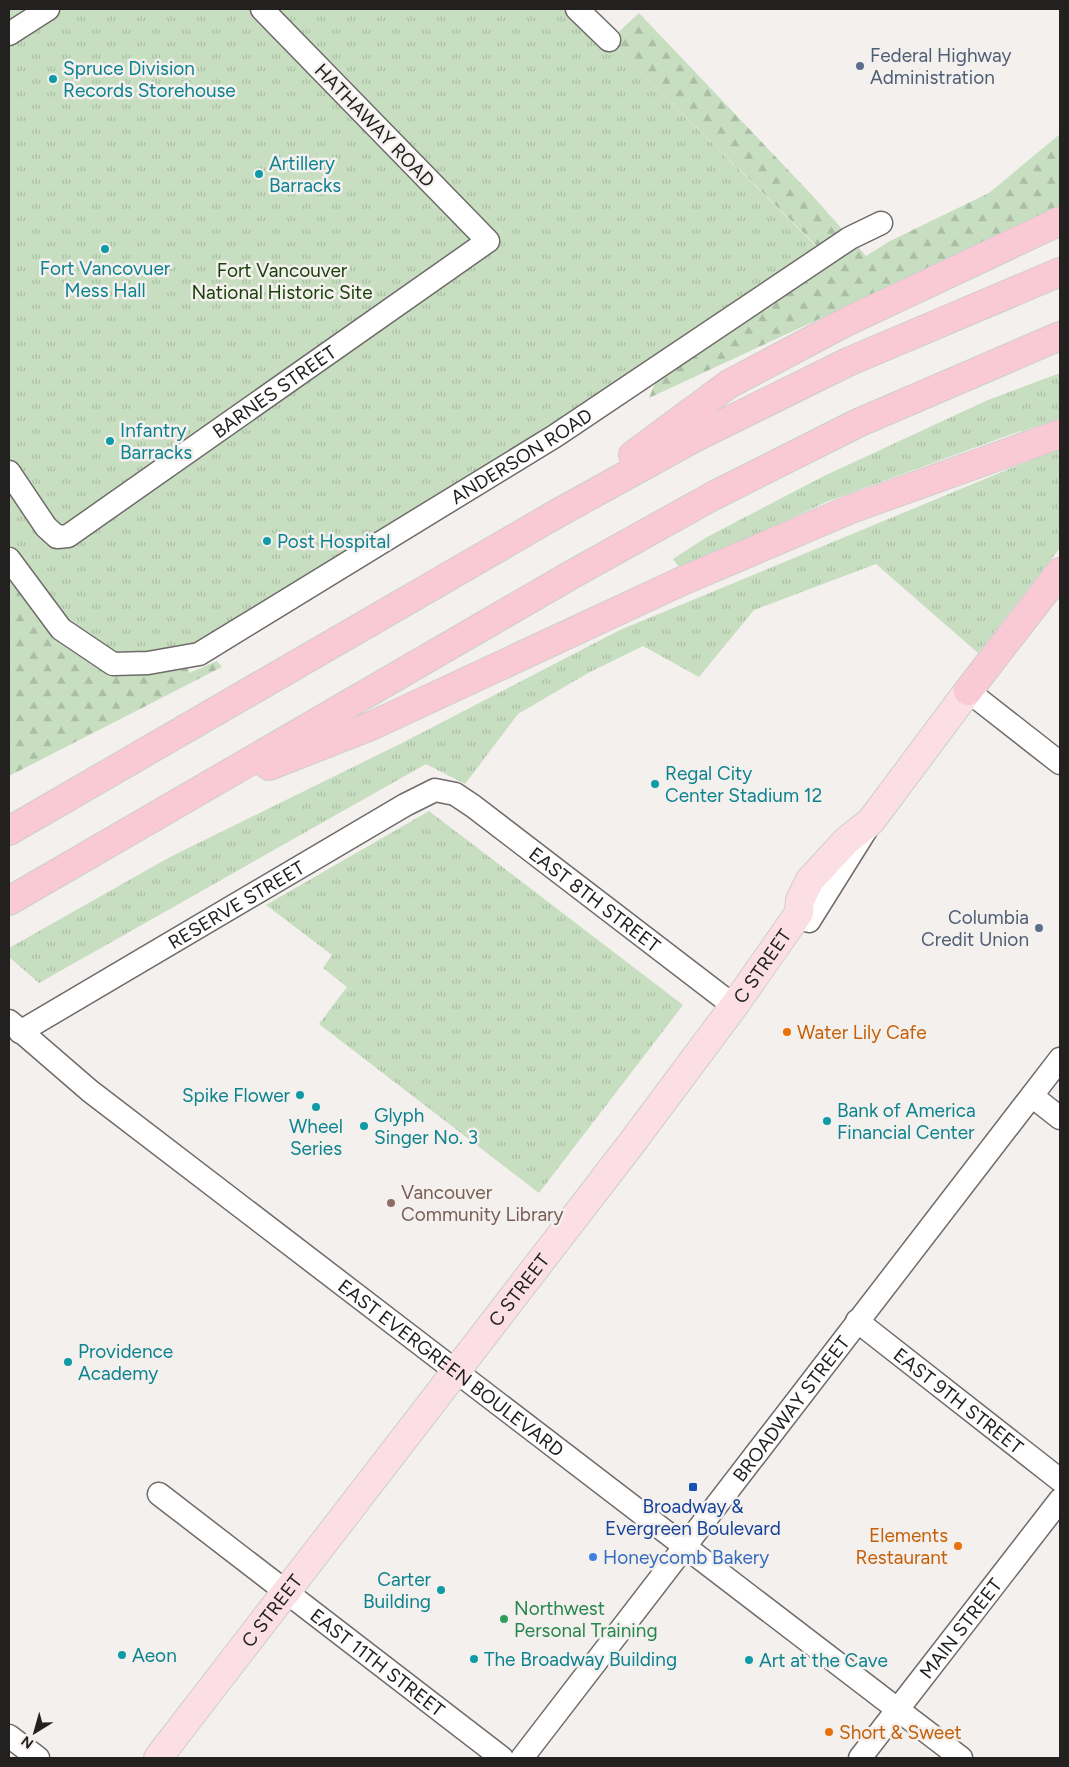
<svg xmlns="http://www.w3.org/2000/svg" width="1069" height="1767" font-family="Figtree,sans-serif">
  <style>
    .grass { fill: url(#grass-tufts) }
    .forest { fill: url(#forest-firs) }
    .lines { fill: none; stroke-linecap: round; stroke-linejoin: round }
    .minor-casing { stroke: #6f6b6a; stroke-width: 25 }
    .major-casing { stroke: #cecece; stroke-width: 30 }
    .highway-casing { stroke: #cecece; stroke-width: 30 }
    .minor { stroke: #fff; stroke-width: 22 }
    .major { stroke: #fbdfe5; stroke-width: 28 }
    .highway { stroke: #f9c9d4; stroke-width: 28 }
    .service-dot { fill: #5c6f8a; stroke: #f4f0ee; stroke-width: 2 }
    .culture-dot { fill: #0f9aa8; stroke: #f4f0ee; stroke-width: 2 }
    .food-dot { fill: #e8710a; stroke: #f4f0ee; stroke-width: 2 }
    .education-dot { fill: #8d6e63; stroke: #f4f0ee; stroke-width: 2 }
    .transit-dot { fill: #1a4fb4; stroke: #f4f0ee; stroke-width: 2 }
    .shop-dot { fill: #3f7fe0; stroke: #f4f0ee; stroke-width: 2 }
    .leisure-dot { fill: #2e9e5b; stroke: #f4f0ee; stroke-width: 2 }
    .labels { text-anchor: middle; stroke-width: 5; stroke-linejoin: round; paint-order: stroke }
    .service-label { font-size: 19px; fill: #4e5e75; stroke: #f4f0ee; text-anchor: start }
    .culture-label { font-size: 19px; fill: #0d838f; stroke: #f4f0ee; text-anchor: start }
    .street-label { font-size: 19px; fill: #222120; stroke: #f4f0ee }
    .park-label { font-size: 19px; fill: #194109; stroke: #f4f0ee }
    .food-label { font-size: 19px; fill: #c56008; stroke: #f4f0ee; text-anchor: start }
    .education-label { font-size: 19px; fill: #785e54; stroke: #f4f0ee; text-anchor: start }
    .transit-label { font-size: 19px; fill: #164399; stroke: #f4f0ee }
    .shop-label { font-size: 19px; fill: #366cbe; stroke: #f4f0ee; text-anchor: start }
    .leisure-label { font-size: 19px; fill: #27864d; stroke: #f4f0ee; text-anchor: start }
  </style>
  <defs>
    <pattern id="grass-tufts" width="24" height="20" patternUnits="userSpaceOnUse" patternTransform="scale(1.25)"><rect width="24" height="20" fill="#c7dec0"/><path d="M3 7l-1-3M5 7V3M7 7l1-3M15 17l-1-3M17 17v-4M19 17l1-3" fill="none" stroke="#abbea5"/></pattern>
    <pattern id="forest-firs" width="22" height="20" patternUnits="userSpaceOnUse" patternTransform="scale(1.25)"><rect width="22" height="20" fill="#c7dec0"/><path d="M5 1l3.5 6h-7zM16 11l3.5 6h-7z" fill="#abbea5"/></pattern>
  </defs>
  <rect width="100%" height="100%" fill="#f4f0ee"/>
  <!-- grass -->
  <path class="grass" d="M 9,9 L 577,9 L 825,255 L 199,654 L 113,664 L 61,629 L 9,559 Z
    M 1060,373 L 1060,419 L 1012,434 L 826,502 L 681,570 L 673,559 L 707,537 L 824,476 L 988,400 Z
    M 1060,448 L 1060,548 L 978,653 L 876,564 L 754,610 L 699,677 L 643,646 L 588,673 L 518,714 L 465,784 L 426,764 L 39,983 L 9,957 L 9,948 L 170,857 L 404,742 L 620,630 Z
    M 429,811 L 683,1005 L 539,1193 L 319,1024 L 347,987 L 323,968 L 332,955 L 266,905 Z"/>
  <!-- forest -->
  <path class="forest" d="M 639,13 L 811,194 L 866,256 L 890,241 L 989,193 L 1060,134 L 1060,207 L 649,398 L 663,364 L 825,254 L 609,41 Z
    M 19,574 L 113,664 L 185,658 L 189,673 L 217,661 L 222,667 L 9,776 L 9,580 Z"/>
  <g class="lines">
    <defs>
      <g id="minor">
        <path d="M 577,9 L 609,40"/>
        <path d="M 9,34 L 48,9"/>
        <path id="s1" d="M 9,472 L 46,527 L 57,537 L 68,536 L 488,241 L 262,9"/>
        <path id="s2" d="M 9,559 L 61,629 L 113,664 L 148,663 L 199,654 L 555,436 L 850,238 L 881,223"/>
        <path d="M 968,691 L 1060,763"/>
        <path d="M 809,921 L 866,830"/>
        <path id="s3" d="M 9,1021 L 90,1091 L 961,1758"/>
        <path id="s4" d="M 20,1032 L 405,805 L 435,790 L 455,794 L 473,806 L 734,1006"/>
        <path d="M 1032,1096 L 1060,1118"/>
        <path id="s5" d="M 857,1321 L 1060,1480"/>
        <path id="s6" d="M 159,1494 L 502,1758"/>
        <path d="M 9,1736 L 38,1758"/>
        <path id="s7" d="M 522,1758 L 1060,1059"/>
        <path id="s8" d="M 860,1758 L 1060,1500"/>
      </g>
      <g id="major">
        <path id="s9" d="M 158,1758 L 631,1144 L 734,1006 L 799,913 L 800,900 L 810,880 L 847,840 L 871,821 L 968,691"/>
      </g>
      <path id="highway" d="M 633,455 L 729,384 L 844,323 L 1060,221
        M 968,691 L 1060,572
        M 269,766 L 371,726 L 680,582 L 851,509 L 1060,434
        M 9,831 L 558,513 L 694,438 L 848,362 L 1060,272
        M 9,901 L 571,575 L 713,496 L 858,423 L 1060,336"/>
    </defs>
    <!-- minor casing -->
    <use href="#minor" class="minor-casing"/>
    <!-- major casing -->
    <use href="#major" class="major-casing"/>
    <!-- highway casing -->
    <use href="#highway" class="highway-casing"/>
    <!-- minor -->
    <use href="#minor" class="minor"/>
    <!-- major -->
    <use href="#major" class="major"/>
    <!-- highway -->
    <use href="#highway" class="highway"/>
  </g>
  <!-- markers -->
  <g class="service-dot">
    <circle cx="860" cy="66" r="5"/>
    <circle cx="1039" cy="928" r="5"/>
  </g>
  <g class="culture-dot">
    <circle cx="53" cy="79" r="5"/>
    <circle cx="259" cy="174" r="5"/>
    <circle cx="105" cy="249" r="5"/>
    <circle cx="110" cy="441" r="5"/>
    <circle cx="267" cy="541" r="5"/>
    <circle cx="655" cy="784" r="5"/>
    <circle cx="300" cy="1095" r="5"/>
    <circle cx="316" cy="1107" r="5"/>
    <circle cx="827" cy="1121" r="5"/>
    <circle cx="364" cy="1126" r="5"/>
    <circle cx="68" cy="1362" r="5"/>
    <circle cx="441" cy="1590" r="5"/>
    <circle cx="122" cy="1655" r="5"/>
    <circle cx="474" cy="1659" r="5"/>
    <circle cx="749" cy="1660" r="5"/>
  </g>
  <g class="food-dot">
    <circle cx="787" cy="1032" r="5"/>
    <circle cx="958" cy="1546" r="5"/>
    <circle cx="829" cy="1732" r="5"/>
  </g>
  <circle class="education-dot" cx="391" cy="1203" r="5"/>
  <rect class="transit-dot" x="688" y="1482" width="10" height="10" rx="2.5"/>
  <circle class="shop-dot" cx="593" cy="1557" r="5"/>
  <circle class="leisure-dot" cx="504" cy="1619" r="5"/>
  <g class="labels">
    <!-- service labels -->
    <g class="service-label">
      <text x="870" y="62">Federal Highway<tspan x="870" dy="22">Administration</tspan></text>
      <text x="1029" y="924" text-anchor="end">Columbia<tspan x="1029" dy="22">Credit Union</tspan></text>
    </g>
    <!-- culture labels -->
    <g class="culture-label">
      <text x="63" y="75">Spruce Division<tspan x="63" dy="22">Records Storehouse</tspan></text>
      <text x="269" y="170">Artillery<tspan x="269" dy="22">Barracks</tspan></text>
      <text x="105" y="275" text-anchor="middle">Fort Vancovuer<tspan x="105" dy="22">Mess Hall</tspan></text>
      <text x="120" y="437">Infantry<tspan x="120" dy="22">Barracks</tspan></text>
      <text x="277" y="548">Post Hospital</text>
      <text x="665" y="780">Regal City<tspan x="665" dy="22">Center Stadium 12</tspan></text>
      <text x="290" y="1102" text-anchor="end">Spike Flower</text>
      <text x="837" y="1117">Bank of America<tspan x="837" dy="22">Financial Center</tspan></text>
      <text x="374" y="1122">Glyph<tspan x="374" dy="22">Singer No. 3</tspan></text>
      <text x="316" y="1133" text-anchor="middle">Wheel<tspan x="316" dy="22">Series</tspan></text>
      <text x="78" y="1358">Providence<tspan x="78" dy="22">Academy</tspan></text>
      <text x="431" y="1586" text-anchor="end">Carter<tspan x="431" dy="22">Building</tspan></text>
      <text x="132" y="1662">Aeon</text>
      <text x="484" y="1666">The Broadway Building</text>
      <text x="759" y="1667">Art at the Cave</text>
    </g>
    <!-- street labels -->
    <g class="street-label">
      <text transform="translate(375 125) rotate(46)" y="7">HATHAWAY ROAD</text>
      <text dy="7" stroke="none"><textPath href="#s1" startOffset="344">BARNES STREET</textPath></text>
      <text dy="7" stroke="none"><textPath href="#s2" startOffset="615">ANDERSON ROAD</textPath></text>
      <text dy="7" stroke="none"><textPath href="#s4" startOffset="676">EAST 8TH STREET</textPath></text>
      <text dy="7" stroke="none"><textPath href="#s4" startOffset="251">RESERVE STREET</textPath></text>
      <text dy="7" stroke="none"><textPath href="#s9" startOffset="996">C STREET</textPath></text>
      <text dy="7" stroke="none"><textPath href="#s9" startOffset="591">C STREET</textPath></text>
      <text dy="7" stroke="none"><textPath href="#s3" startOffset="562">EAST EVERGREEN BOULEVARD</textPath></text>
      <text dy="7" stroke="none"><textPath href="#s5" startOffset="129">EAST 9TH STREET</textPath></text>
      <text dy="7" stroke="none"><textPath href="#s7" startOffset="441">BROADWAY STREET</textPath></text>
      <text dy="7" stroke="none"><textPath href="#s9" startOffset="186">C STREET</textPath></text>
      <text dy="7" stroke="none"><textPath href="#s8" startOffset="164">MAIN STREET</textPath></text>
      <text dy="7" stroke="none"><textPath href="#s6" startOffset="276">EAST 11TH STREET</textPath></text>
    </g>
    <!-- park labels -->
    <g class="park-label">
      <text x="282" y="277">Fort Vancouver<tspan x="282" dy="22">National Historic Site</tspan></text>
    </g>
    <!-- food labels -->
    <g class="food-label">
      <text x="797" y="1039">Water Lily Cafe</text>
      <text x="948" y="1542" text-anchor="end">Elements<tspan x="948" dy="22">Restaurant</tspan></text>
      <text x="839" y="1739">Short &amp; Sweet</text>
    </g>
    <!-- education labels -->
    <g class="education-label">
      <text x="401" y="1199">Vancouver<tspan x="401" dy="22">Community Library</tspan></text>
    </g>
    <!-- transit labels -->
    <g class="transit-label">
      <text x="693" y="1513">Broadway &amp;<tspan x="693" dy="22">Evergreen Boulevard</tspan></text>
    </g>
    <!-- shop labels -->
    <g class="shop-label">
      <text x="603" y="1564">Honeycomb Bakery</text>
    </g>
    <!-- leisure labels -->
    <g class="leisure-label">
      <text x="514" y="1615">Northwest<tspan x="514" dy="22">Personal Training</tspan></text>
    </g>
  </g>
  <!-- border -->
  <rect width="1069" height="1767" fill="none" stroke="#222120" stroke-width="20"/>
  <!-- north arrow -->
  <g transform="translate(35 1732) rotate(217)" stroke="#f4f0ee" stroke-width="4" paint-order="stroke">
  <path d="M0-4L9 19L0 12L-9 19Z" fill="#222120"/>
  <text y="-8" font-size="14" font-weight="bold" text-anchor="middle" fill="#222120">N</text>
  </g>
</svg>
